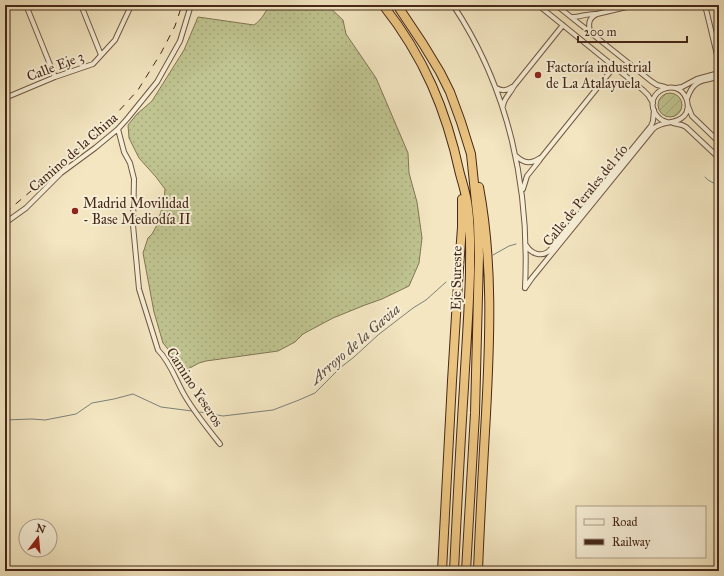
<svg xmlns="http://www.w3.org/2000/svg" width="724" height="576" font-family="'IM FELL Great Primer',serif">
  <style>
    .grass { fill: url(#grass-dots); stroke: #827654 }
    .garden { fill: url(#garden-furrows); stroke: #827654 }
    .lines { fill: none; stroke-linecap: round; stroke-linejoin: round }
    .stream { stroke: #7c817d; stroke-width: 1 }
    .street-casing { stroke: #705843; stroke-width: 6 }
    .highway-casing { stroke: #452819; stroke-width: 10 }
    .street { stroke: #f7efd7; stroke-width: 4 }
    .highway { stroke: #eac380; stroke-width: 8 }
    .rail { stroke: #452819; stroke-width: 1; stroke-dasharray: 7 7; stroke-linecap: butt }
    .poi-dot { fill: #8f2418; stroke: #f7efd7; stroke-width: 1.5 }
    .labels { text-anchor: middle; stroke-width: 4; stroke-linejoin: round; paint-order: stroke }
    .street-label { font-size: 14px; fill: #452819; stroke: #f7efd7 }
    .poi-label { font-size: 14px; fill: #452819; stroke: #f7efd7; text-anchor: start }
    .water-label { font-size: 15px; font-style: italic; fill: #5c4d42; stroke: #f7efd7 }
  </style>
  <defs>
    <pattern id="grass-dots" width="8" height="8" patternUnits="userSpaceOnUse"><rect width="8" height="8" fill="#bfc490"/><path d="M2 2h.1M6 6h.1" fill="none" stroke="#a6a87c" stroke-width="1.8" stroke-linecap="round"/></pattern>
    <pattern id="garden-furrows" width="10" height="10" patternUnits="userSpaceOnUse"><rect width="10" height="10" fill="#bfc490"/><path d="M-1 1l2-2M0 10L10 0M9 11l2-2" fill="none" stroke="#a6a87c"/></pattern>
  </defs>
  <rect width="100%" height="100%" fill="#f3e6c1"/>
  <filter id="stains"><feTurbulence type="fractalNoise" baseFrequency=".005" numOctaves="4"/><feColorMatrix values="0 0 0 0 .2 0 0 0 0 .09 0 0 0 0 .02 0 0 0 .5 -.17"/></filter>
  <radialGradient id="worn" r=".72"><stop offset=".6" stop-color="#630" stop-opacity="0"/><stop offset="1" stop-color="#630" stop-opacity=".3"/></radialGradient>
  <!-- grass -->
  <path class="grass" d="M 279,5 L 327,5 L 343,20 L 346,34 L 376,78 L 408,153 L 409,173 L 417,202 L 422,238 L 419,263 L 409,286 L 382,299 L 365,305 L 333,318 L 303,334 L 295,342 L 278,351 L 206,361 L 199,363 L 188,369 L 182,366 L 163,343 L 154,312 L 143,253 L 148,238 L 152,234 L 156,227 L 164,202 L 165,189 L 156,177 L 139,158 L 129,138 L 128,125 L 137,114 L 152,101 L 184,50 L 198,17 L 254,25 C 260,21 266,13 268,6 L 275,7 Z"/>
  <!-- garden -->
  <path class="garden" d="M658 105a12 12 0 1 1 24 0a12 12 0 1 1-24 0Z"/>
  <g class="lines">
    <!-- stream -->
    <path class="stream" d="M 705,177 L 708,180 L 719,186
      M 493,255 L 509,246 L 516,244
      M 200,412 L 223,416 L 273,410 L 299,400 L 315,393 L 340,368 L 354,357 L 378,335 L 413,308 L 426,300 L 446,282
      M 5,420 L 32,419 L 45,420 L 76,414 L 92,403 L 114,399 L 133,394 L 161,407 L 192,411"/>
    <defs>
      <path id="street" d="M 26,5 L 55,77
        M 81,5 L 101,55
        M 453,5 C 509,89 530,188 525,288
        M 538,5 L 643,90 L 648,95 L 653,103
        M 556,5 L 651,81 L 657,85 L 665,87
        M 705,5 L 719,63
        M 572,17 C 580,17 589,13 597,14 L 635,5
        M 590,31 C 588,23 589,18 597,14
        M 5,88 L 8,96
        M 496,88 C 502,91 506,91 512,87
        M 676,88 L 682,87 L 697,79 L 719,73
        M 5,98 L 55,77 L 93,64 L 115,40 L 129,10 L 131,5
        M 687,99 C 693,80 701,81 719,77
        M 503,106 C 504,98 510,94 514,86 L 563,25
        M 688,106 L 692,116 L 719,142
        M 673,123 L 682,125 L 686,127 L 719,158
        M 118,129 L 124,152 L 130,163 L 134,179 L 133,225 L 139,289 L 158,350 C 171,363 176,381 185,396 C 195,413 208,429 220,444
        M 516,156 C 525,164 531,164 540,158
        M 523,189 L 527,176 L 539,161 L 541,158 L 614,67
        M 5,223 L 26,208 L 61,173 L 95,148 L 118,129 L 127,119 L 157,82 L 180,41 L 191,5
        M 526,245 C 531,254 542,258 550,250 L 651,126 L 653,121 L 654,110
        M 525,288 L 532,278 L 653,129 C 662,120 676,125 684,116 C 688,112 689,104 686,98 C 677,76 643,92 655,113 C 658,118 662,121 667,122"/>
      <path id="highway" d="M 383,5 C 424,57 446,109 460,174 C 463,185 467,197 468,209 C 471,230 470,251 470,272 C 469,311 466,349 464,387 C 460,448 457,510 454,571
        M 397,5 L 423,44 L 440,72 L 450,92 L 461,122 L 471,154 L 478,222 L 479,256 L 475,413 L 466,571
        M 442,571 L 452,381 L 458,283 L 462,227 L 462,199
        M 478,571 C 480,519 483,466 486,414 C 490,338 493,262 479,187"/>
    </defs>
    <!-- street casing -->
    <use href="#street" class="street-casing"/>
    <!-- highway casing -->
    <use href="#highway" class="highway-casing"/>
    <!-- street -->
    <use href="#street" class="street"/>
    <!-- highway -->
    <use href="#highway" class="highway"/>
    <!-- rail -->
    <path class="rail" d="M 5,213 L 50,175 L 106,125 L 138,90 L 161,53 L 175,26 L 182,5"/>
  </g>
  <!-- markers -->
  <g class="poi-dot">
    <circle cx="538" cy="75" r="4"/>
    <circle cx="75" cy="211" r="4"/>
  </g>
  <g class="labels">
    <!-- street labels -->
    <g class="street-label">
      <text transform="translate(55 66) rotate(-21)" y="5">Calle Eje 3</text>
      <text transform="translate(73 152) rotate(-41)" y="5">Camino de la China</text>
      <text transform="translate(585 195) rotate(-51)" y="5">Calle de Perales del río</text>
      <text transform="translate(456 278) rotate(-89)" y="5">Eje Sureste</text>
      <text transform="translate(195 387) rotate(57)" y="5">Camino Yeseros</text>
    </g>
    <!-- poi labels -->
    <g class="poi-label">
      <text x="546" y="72">Factoría industrial<tspan x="546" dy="16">de La Atalayuela</tspan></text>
      <text x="83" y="208">Madrid Movilidad<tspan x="83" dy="16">- Base Mediodía II</tspan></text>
    </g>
    <!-- water labels -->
    <g class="water-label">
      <text transform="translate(355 344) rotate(-41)" y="5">Arroyo de la Gavia</text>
    </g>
  </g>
  <!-- margin -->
  <rect width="724" height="576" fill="none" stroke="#f3e6c1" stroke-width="20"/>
  <rect x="6" y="6" width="712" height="564" fill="none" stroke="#452819" stroke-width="2"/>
  <rect x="10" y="10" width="704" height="556" fill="none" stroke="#452819"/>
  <!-- legend -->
  <rect x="576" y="506" width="130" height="52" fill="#f7efd7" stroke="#b09f8b"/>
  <rect x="584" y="519" width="20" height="6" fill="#f7efd7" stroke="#b09f8b"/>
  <text x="612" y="526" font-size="12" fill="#452819">Road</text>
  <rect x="584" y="539" width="20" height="6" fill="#452819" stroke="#b09f8b"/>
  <text x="612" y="546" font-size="12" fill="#452819">Railway</text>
  <!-- north arrow -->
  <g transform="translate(38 538) rotate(16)"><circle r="19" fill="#f7efd7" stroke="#b09f8b"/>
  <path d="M0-3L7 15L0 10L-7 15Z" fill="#8f2418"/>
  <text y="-6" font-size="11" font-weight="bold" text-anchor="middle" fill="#452819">N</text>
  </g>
  <!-- scale -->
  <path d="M578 36v6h109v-6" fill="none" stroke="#452819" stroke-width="2"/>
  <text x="584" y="36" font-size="12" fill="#452819" stroke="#f7efd7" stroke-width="3" paint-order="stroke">200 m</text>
  <rect width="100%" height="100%" filter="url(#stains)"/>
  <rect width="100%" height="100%" fill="url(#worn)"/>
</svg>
